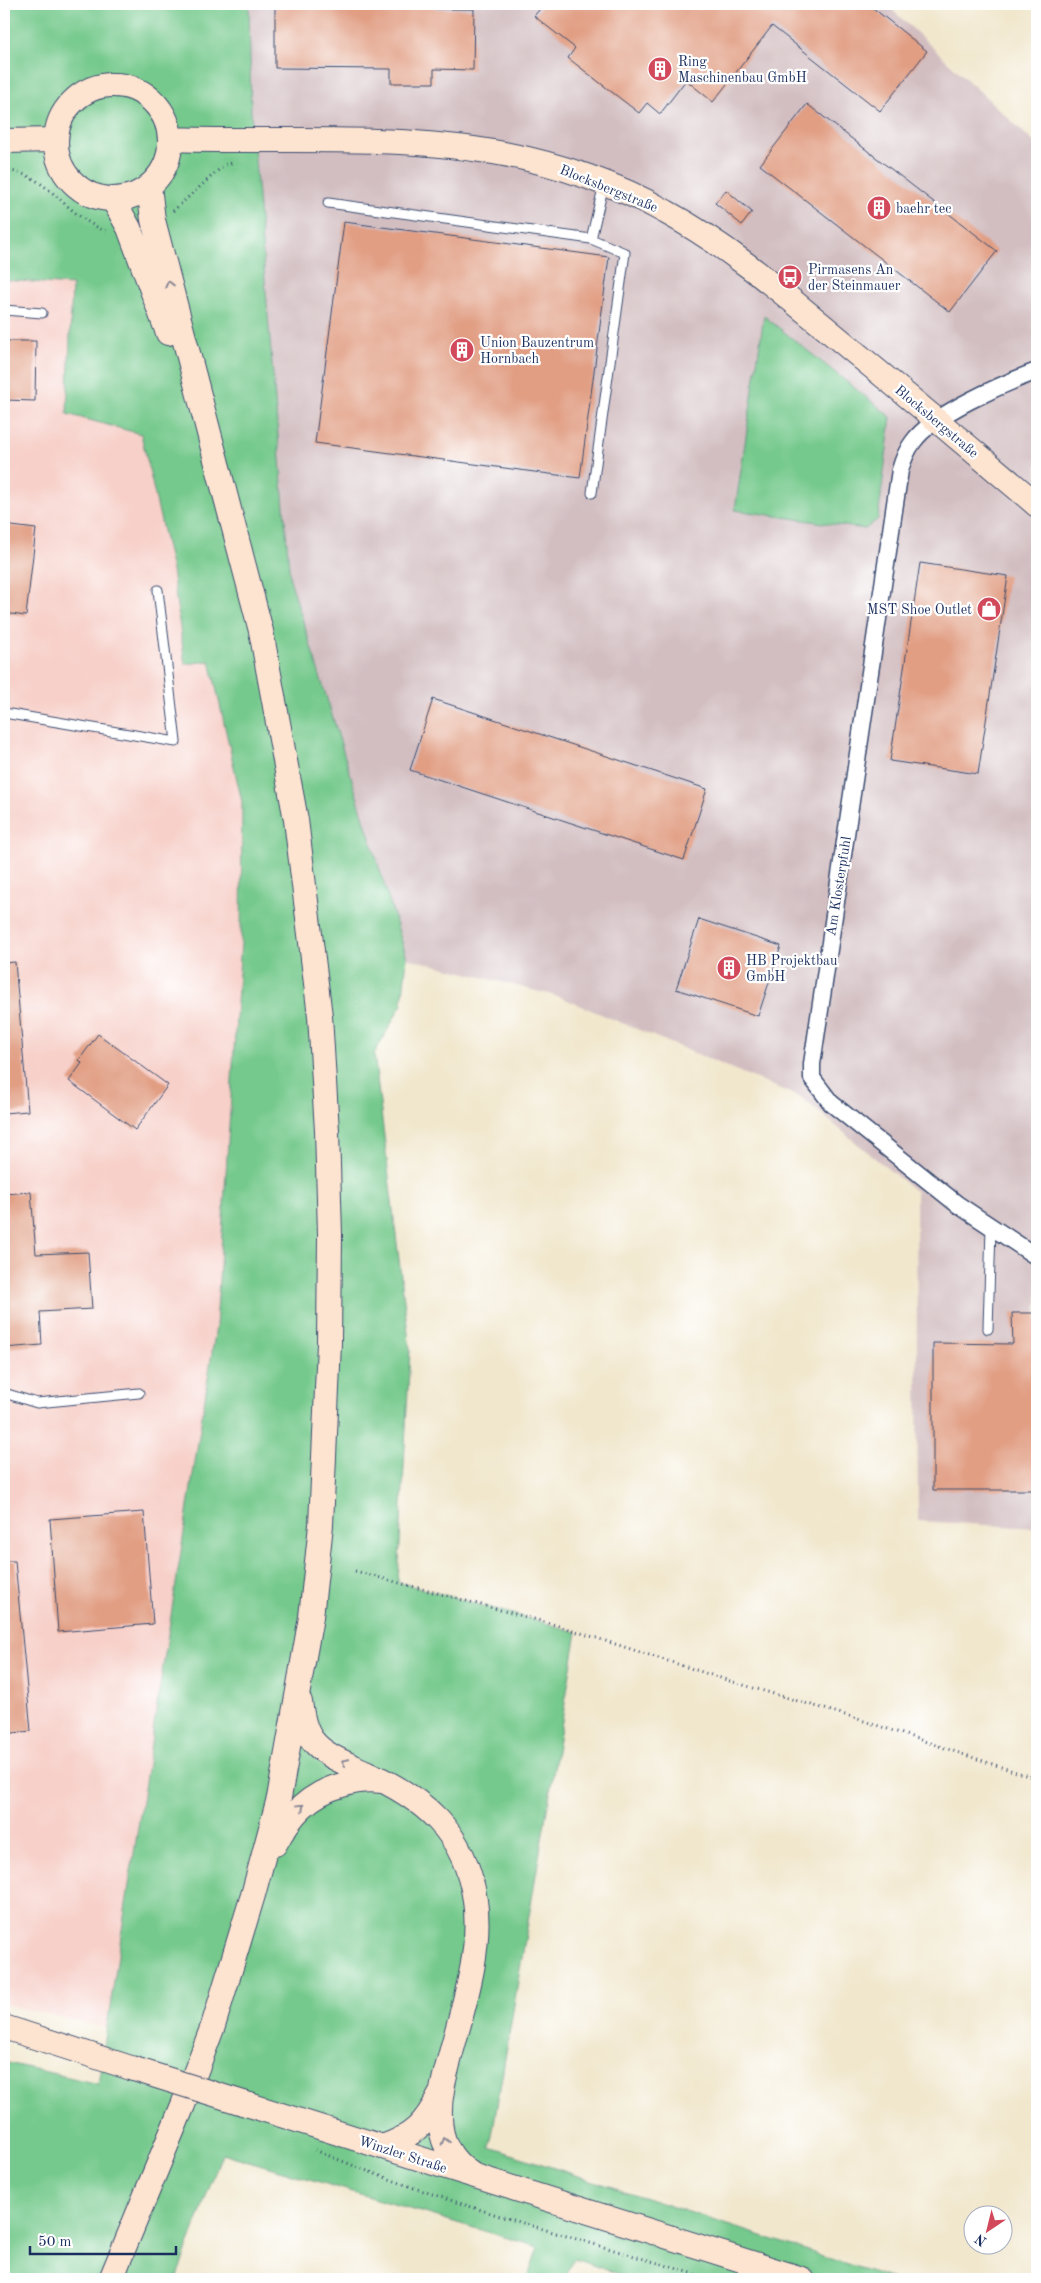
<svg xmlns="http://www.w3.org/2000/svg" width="1041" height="2283" font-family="'Old Standard TT',serif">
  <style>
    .built { fill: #f7d0c9 }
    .industrial { fill: #d2bec1 }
    .green { fill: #75c98c; stroke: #487c75 }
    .building { fill: #e19e83 }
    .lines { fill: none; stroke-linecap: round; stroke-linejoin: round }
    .lane-casing { stroke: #3b4b6f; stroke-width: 11 }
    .street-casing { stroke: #3b4b6f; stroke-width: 19 }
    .secondary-casing { stroke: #3b4b6f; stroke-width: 26 }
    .path { stroke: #3b4b6f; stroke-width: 3; stroke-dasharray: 1 4; stroke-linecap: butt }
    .lane { stroke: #fff; stroke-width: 9 }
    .street { stroke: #fff; stroke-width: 16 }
    .secondary { stroke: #fde4d0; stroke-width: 24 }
    .secondary-bridge-casing { stroke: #3b4b6f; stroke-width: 26; stroke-linecap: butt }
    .secondary-bridge { stroke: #fde4d0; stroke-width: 24 }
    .oneway { stroke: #8c8a97 }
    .labels { text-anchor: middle; stroke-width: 4.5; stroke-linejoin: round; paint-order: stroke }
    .poi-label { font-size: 14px; fill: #1b2f5e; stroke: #fff; text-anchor: start }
    .street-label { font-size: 14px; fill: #1b2f5e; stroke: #fff }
  </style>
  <rect width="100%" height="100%" fill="#fff"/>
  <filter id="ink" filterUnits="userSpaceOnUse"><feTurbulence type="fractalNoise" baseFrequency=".02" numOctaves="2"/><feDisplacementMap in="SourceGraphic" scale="10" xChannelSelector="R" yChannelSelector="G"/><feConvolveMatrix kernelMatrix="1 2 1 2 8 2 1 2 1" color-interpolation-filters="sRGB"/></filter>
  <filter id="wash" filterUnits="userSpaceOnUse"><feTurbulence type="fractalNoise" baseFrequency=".0096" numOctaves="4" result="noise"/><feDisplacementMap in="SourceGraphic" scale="20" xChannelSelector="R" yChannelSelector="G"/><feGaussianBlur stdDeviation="1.12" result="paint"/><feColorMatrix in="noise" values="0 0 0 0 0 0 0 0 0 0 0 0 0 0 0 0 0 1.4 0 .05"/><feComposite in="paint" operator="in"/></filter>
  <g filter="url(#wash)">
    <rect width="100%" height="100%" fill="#f1e7cd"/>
    <!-- built -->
    <path class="built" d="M 4,280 L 72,285 L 67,414 L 141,434 L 172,570 L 185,663 L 210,661 L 242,802 L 241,942 L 216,1327 L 107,2028 L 4,2004 Z"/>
    <!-- industrial -->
    <path class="industrial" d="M 249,4 L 886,4 L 1037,145 L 1037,1528 L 918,1521 L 916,1192 L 802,1098 L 560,997 L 407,958 L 290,579 L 251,112 Z"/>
    <!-- green -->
    <path class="green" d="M 4,4 L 249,4 L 251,112 L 290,579 L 407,958 L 402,1004 L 374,1054 L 410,1350 L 398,1582 L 577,1632 L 490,2147 L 893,2279 L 634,2279 L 574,2259 L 565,2279 L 527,2279 L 538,2247 L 222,2153 L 176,2279 L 4,2279 L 4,2062 L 98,2084 L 216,1327 L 241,942 L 242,802 L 210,661 L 185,664 L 172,570 L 141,434 L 67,414 L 72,285 L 4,280 Z
      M 764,316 L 891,417 L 878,519 L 865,529 L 735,510 Z"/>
    <g id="blocks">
      <!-- building -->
      <path class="building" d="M 275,4 L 435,4 L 435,9 L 474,9 L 473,70 L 434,69 L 434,83 L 391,83 L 391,69 L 275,68 Z
        M 544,4 L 868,4 L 927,51 L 880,111 L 772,26 L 713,102 L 686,80 L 660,114 L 647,103 L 639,113 L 568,58 L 575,48 L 534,16 Z
        M 807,104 L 997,251 L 950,312 L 760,165 Z
        M 726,190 L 752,212 L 742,225 L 715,203 Z
        M 344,222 L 609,257 L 580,478 L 315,443 Z
        M 4,341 L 36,341 L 35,401 L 4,400 Z
        M 4,525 L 36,529 L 26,616 L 4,613 Z
        M 920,563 L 1008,576 L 978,774 L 890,761 Z
        M 433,699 L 707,789 L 684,860 L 410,770 Z
        M 699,919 L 781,946 L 758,1016 L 676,989 Z
        M 15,962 L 28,1111 L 4,1113 L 4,963 Z
        M 98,1034 L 168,1085 L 135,1130 L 69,1081 L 82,1063 L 79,1060 Z
        M 31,1192 L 36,1254 L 88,1252 L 92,1309 L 40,1312 L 42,1345 L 4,1348 L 4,1194 Z
        M 1012,1313 L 1037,1313 L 1037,1490 L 933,1490 L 933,1343 L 1013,1344 Z
        M 144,1512 L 153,1624 L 58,1632 L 50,1519 Z
        M 4,1561 L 15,1561 L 31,1731 L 4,1734 Z"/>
    </g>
  </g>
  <g filter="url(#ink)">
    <use href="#blocks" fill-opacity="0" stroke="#3b4b6f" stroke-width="1"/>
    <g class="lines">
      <defs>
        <path id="lane" d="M 328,203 L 591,239 L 604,184
          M 591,239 L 625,253 L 592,493
          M 4,310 L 42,313
          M 4,713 L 176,742 L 158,590
          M 988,1329 L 991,1228
          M 4,1393 L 37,1403 L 139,1393"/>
        <path id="street" d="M 1037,371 C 1005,383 932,414 913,442 C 906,451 903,460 900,470 L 812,1064 L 812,1078 L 831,1103 L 957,1204 L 1037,1257"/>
        <path id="secondary" d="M56 142a57 57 0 1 1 114 0a57 57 0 1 1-114 0Z
          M 170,139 C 281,143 394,133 504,154 C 558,164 619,185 666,212 C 734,249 792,301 852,350 C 914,401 976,453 1037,505
          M 4,141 L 56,140
          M 113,199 L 129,228 L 168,333
          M 300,1702 C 302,1715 304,1730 313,1741 C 325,1756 348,1764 365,1772 C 424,1798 465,1832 475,1900 C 482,1950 464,2004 451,2053 C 446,2073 439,2094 440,2116 C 440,2140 450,2160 470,2173
          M 275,1844 C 291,1814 309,1794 342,1785 C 355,1781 367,1779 380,1781
          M 4,2027 L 131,2068
          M 243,2103 L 802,2279
          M 382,2147 C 414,2136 425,2124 440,2095
          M 111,2279 L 183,2105 L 213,2026 L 253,1895 L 279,1798 L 311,1617 L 321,1525 L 329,1343 L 330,1234 L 327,1131 L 320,1016 L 296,820 L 261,631 L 153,220 L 149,186"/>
      </defs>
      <!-- lane casing -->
      <use href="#lane" class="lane-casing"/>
      <!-- street casing -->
      <use href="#street" class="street-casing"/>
      <!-- secondary casing -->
      <use href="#secondary" class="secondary-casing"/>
      <!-- path -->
      <path class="path" d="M 4,169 C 15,172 27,174 37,181 C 60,196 80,223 107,231
        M 173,211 L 224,165 L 232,163
        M 355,1571 L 556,1625 L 730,1681 L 852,1717 L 1037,1779
        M 315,2150 C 443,2204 578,2238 711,2279"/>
      <!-- lane -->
      <use href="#lane" class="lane"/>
      <!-- street -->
      <use href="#street" class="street"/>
      <!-- secondary -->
      <use href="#secondary" class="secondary"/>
      <defs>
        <path id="secondary-bridge" d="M 131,2068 L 243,2103"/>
      </defs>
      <!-- secondary-bridge casing -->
      <use href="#secondary-bridge" class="secondary-bridge-casing"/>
      <!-- secondary-bridge -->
      <use href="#secondary-bridge" class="secondary-bridge"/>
    </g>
    <!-- one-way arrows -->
    <defs><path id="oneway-chevron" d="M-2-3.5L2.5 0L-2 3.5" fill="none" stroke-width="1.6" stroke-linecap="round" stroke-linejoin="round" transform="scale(1.25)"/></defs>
    <g class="oneway">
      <use href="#oneway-chevron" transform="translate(169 284) rotate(-104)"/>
      <use href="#oneway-chevron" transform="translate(345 1762) rotate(-153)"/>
      <use href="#oneway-chevron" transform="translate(301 1807) rotate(-44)"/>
      <use href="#oneway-chevron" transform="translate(445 2141) rotate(-106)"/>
    </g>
  </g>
  <!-- icons -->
  <defs>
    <symbol id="building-disc" viewBox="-11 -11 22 22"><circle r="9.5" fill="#d1495b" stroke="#fff"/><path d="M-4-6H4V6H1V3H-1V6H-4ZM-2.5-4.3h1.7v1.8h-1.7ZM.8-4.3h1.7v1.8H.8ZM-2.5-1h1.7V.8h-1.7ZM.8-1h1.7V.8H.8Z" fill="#fff"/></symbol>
    <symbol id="bus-disc" viewBox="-11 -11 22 22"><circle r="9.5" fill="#d1495b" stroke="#fff"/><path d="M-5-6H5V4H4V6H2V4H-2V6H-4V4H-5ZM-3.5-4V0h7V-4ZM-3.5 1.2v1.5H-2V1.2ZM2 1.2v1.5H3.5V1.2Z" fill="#fff"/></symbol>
    <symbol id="shop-disc" viewBox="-11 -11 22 22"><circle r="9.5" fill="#d1495b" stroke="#fff"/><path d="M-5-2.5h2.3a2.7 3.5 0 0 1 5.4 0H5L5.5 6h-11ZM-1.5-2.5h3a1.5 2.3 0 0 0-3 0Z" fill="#fff"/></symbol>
  </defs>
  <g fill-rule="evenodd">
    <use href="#building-disc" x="646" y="55" width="28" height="28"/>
    <use href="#building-disc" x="865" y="194" width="28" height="28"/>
    <use href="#bus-disc" x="776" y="263" width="28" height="28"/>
    <use href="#building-disc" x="448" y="336" width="28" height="28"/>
    <use href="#shop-disc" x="975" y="595" width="28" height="28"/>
    <use href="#building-disc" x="715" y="954" width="28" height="28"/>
  </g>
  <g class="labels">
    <!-- poi labels -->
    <g class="poi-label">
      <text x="678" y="66">Ring<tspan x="678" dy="16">Maschinenbau GmbH</tspan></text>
      <text x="896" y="213">baehr tec</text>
      <text x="808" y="274">Pirmasens An<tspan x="808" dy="16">der Steinmauer</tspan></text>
      <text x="480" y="347">Union Bauzentrum<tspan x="480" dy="16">Hornbach</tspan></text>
      <text x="972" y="614" text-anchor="end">MST Shoe Outlet</text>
      <text x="746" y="965">HB Projektbau<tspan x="746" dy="16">GmbH</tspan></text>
    </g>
    <!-- street labels -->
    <g class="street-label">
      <text transform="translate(609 188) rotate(22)" y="5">Blocksbergstraße</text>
      <text transform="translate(937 421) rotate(40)" y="5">Blocksbergstraße</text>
      <text transform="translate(838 886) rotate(-81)" y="5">Am Klosterpfuhl</text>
      <text transform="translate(403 2154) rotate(18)" y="5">Winzler Straße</text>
    </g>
  </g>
  <!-- margin -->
  <rect width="1041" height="2283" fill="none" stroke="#fff" stroke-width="20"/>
  <!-- north arrow -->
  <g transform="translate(988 2230) rotate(215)"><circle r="24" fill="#ffffff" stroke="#a4acbf"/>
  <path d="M0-4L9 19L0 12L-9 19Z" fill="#d1495b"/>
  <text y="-8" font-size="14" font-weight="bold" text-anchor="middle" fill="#1b2f5e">N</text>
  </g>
  <!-- scale -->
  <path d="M30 2246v8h146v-8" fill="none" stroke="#1b2f5e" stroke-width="2.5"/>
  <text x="38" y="2246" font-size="15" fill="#1b2f5e" stroke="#ffffff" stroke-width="4" paint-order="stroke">50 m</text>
</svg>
